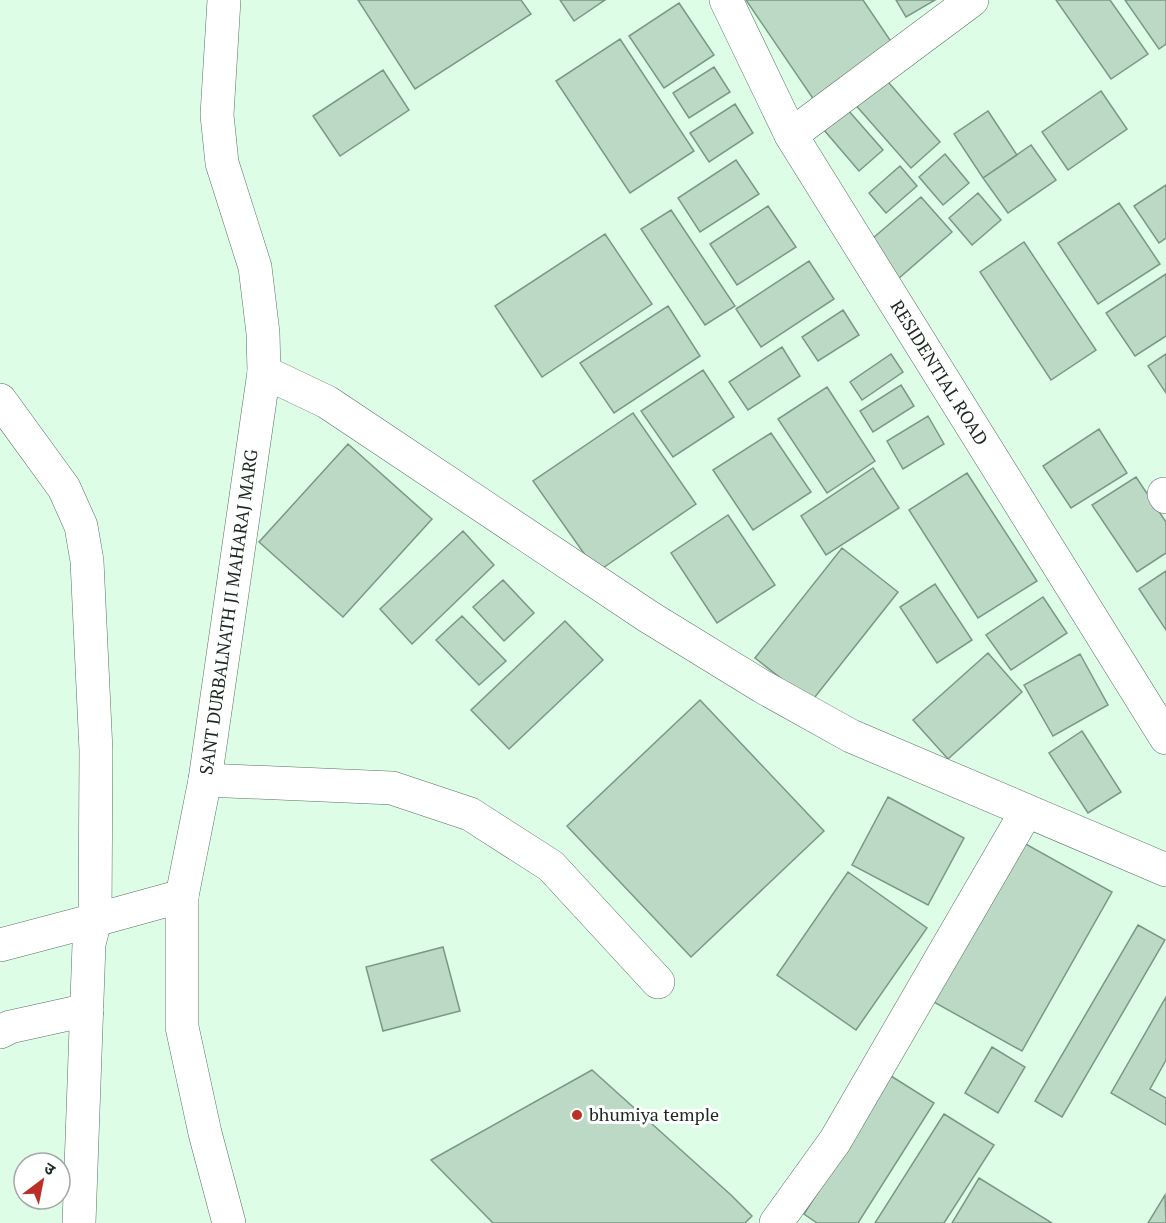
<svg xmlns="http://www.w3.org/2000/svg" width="1166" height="1223" font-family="'PT Serif','Noto Sans Devanagari',serif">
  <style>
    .building { fill: #bbd9c4; stroke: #7b9884; stroke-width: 1.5 }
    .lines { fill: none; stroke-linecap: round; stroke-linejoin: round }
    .street-casing { stroke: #56725f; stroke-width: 34 }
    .secondary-casing { stroke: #56725f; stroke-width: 34 }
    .street { stroke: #fff; stroke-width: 33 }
    .secondary { stroke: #fff; stroke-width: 33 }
    .poi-dot { fill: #bd2f26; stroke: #fff; stroke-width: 2 }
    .labels { text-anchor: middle; stroke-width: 6; stroke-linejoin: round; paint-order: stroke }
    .street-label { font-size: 18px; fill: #1c2820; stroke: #fff }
    .poi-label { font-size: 18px; fill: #1c2820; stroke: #fff; text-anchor: start }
  </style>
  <rect width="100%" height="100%" fill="#defde7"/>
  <!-- building -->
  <path class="building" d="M 358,0 L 521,0 L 531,14 L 415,89 Z
    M 560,0 L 605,0 L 574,21 Z
    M 746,0 L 863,0 L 894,46 L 814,100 Z
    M 896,0 L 935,0 L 906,17 Z
    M 1056,0 L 1110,0 L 1148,54 L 1111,79 Z
    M 1125,0 L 1166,0 L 1166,44 L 1159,49 Z
    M 679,3 L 714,55 L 664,88 L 629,36 Z
    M 620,39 L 694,151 L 630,193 L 556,81 Z
    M 714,67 L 730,92 L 689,118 L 673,93 Z
    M 383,70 L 409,110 L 340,156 L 313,116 Z
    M 883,76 L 940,142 L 911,168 L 853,102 Z
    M 1101,91 L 1127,129 L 1068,170 L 1042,132 Z
    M 735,104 L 753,133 L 709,162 L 690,133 Z
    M 848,110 L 883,150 L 859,171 L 824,130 Z
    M 988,111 L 1017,155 L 983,178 L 954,134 Z
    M 1031,145 L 1056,180 L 1008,213 L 983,178 Z
    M 945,154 L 969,183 L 943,205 L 919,177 Z
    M 736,160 L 759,194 L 700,232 L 678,198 Z
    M 900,166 L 917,186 L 886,213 L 869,193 Z
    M 1166,185 L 1166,238 L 1159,243 L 1134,206 Z
    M 978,193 L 1001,220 L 972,245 L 949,218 Z
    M 921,197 L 952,232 L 898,279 L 866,244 Z
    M 1119,203 L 1160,264 L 1098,304 L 1058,243 Z
    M 768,206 L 796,247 L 737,285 L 710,244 Z
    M 671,210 L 735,306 L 705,325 L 641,229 Z
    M 605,234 L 652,304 L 542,377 L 495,306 Z
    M 1024,242 L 1096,350 L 1051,380 L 980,272 Z
    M 809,261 L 834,299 L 761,347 L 736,309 Z
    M 1166,274 L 1166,336 L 1135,356 L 1106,313 Z
    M 668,306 L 700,356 L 614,413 L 580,363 Z
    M 843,310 L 859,335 L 818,361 L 802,337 Z
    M 782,347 L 800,376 L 748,410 L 729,382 Z
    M 891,354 L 903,372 L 862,400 L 850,382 Z
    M 1166,354 L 1166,393 L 1148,366 Z
    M 703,370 L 734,417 L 673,457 L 641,411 Z
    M 901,385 L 914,406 L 873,432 L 860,411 Z
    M 827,387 L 875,461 L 827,493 L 778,419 Z
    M 633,413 L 696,504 L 597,572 L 533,481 Z
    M 928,416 L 944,444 L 903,469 L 887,441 Z
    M 1099,429 L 1127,473 L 1071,508 L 1043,466 Z
    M 771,433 L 811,492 L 753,530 L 713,470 Z
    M 348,444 L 432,519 L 343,617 L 259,542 Z
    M 873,468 L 899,508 L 826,555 L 801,516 Z
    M 967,473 L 1037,581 L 978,618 L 909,510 Z
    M 1136,477 L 1166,522 L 1166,553 L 1137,572 L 1092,505 Z
    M 728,515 L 775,585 L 717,623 L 671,553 Z
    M 463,531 L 494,565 L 412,644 L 380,609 Z
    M 842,548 L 898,592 L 811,702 L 755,658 Z
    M 1166,571 L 1166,630 L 1139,589 Z
    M 503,580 L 534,613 L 504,641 L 473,607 Z
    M 935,584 L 972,640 L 937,663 L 900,607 Z
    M 1043,597 L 1067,633 L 1011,670 L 986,635 Z
    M 462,616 L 506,661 L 479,685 L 436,640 Z
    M 565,621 L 603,660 L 509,749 L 471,710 Z
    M 988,653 L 1022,692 L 948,759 L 913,720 Z
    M 1080,654 L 1108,705 L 1053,736 L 1024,685 Z
    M 700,700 L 824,831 L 691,957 L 567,826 Z
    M 1082,731 L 1121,792 L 1088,813 L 1049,753 Z
    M 888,797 L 964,838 L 928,905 L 852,865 Z
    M 1013,837 L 1112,892 L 1022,1051 L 923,996 Z
    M 848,872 L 927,928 L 856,1030 L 777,975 Z
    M 1138,925 L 1165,940 L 1062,1117 L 1035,1101 Z
    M 443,947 L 460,1011 L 383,1031 L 366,967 Z
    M 1166,997 L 1166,1060 L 1150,1089 L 1166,1098 L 1166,1125 L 1111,1093 Z
    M 992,1047 L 1025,1067 L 998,1113 L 965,1093 Z
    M 592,1070 L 731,1195 L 752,1216 L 745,1223 L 493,1223 L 431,1160 Z
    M 891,1076 L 934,1103 L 858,1223 L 817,1223 L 804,1214 Z
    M 944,1114 L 994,1145 L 944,1223 L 875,1223 Z
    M 979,1178 L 1052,1223 L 952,1223 Z
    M 1165,1195 L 1166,1223 L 1148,1223 Z"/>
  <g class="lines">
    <defs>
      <g id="street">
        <path id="s1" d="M 726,0 L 791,135 L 1166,738"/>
        <path d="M 791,135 L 972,0"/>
        <path d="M 264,372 L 327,402 L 649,617 L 763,687 L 851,736 L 1166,870"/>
        <path d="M 0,400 L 64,488 L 81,526 L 87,561 L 96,751 L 95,920 L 0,945"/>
        <path d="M 1164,494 L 1166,497"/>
        <path d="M 205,780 L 392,788 L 470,814 L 551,866 L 658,982"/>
        <path d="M 0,1032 L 10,1027 L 87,1010"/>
        <path d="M 79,1223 L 89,944 L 95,920 L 182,896"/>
        <path d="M 776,1223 L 835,1141 L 1026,812"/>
      </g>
      <path id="secondary" d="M 224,0 L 217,115 L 222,163 L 255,267 L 263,333 L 264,372 L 205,780 L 182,896 L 182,1027 L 205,1133 L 229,1223"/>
    </defs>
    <!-- street casing -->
    <use href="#street" class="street-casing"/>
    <!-- secondary casing -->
    <use href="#secondary" class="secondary-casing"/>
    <!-- street -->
    <use href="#street" class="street"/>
    <!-- secondary -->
    <use href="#secondary" class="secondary"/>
  </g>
  <!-- markers -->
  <circle class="poi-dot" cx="577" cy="1115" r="6"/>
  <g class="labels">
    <!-- street labels -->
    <g class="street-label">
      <text dy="6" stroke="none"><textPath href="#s1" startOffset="430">RESIDENTIAL ROAD</textPath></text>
      <text transform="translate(229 612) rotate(-82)" y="6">SANT DURBALNATH JI MAHARAJ MARG</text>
    </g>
    <!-- poi labels -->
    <g class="poi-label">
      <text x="589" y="1121">bhumiya temple</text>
    </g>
  </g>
  <!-- north arrow -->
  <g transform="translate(42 1181) rotate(32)"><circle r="28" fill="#ffffff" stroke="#a4a9a6" stroke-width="1.5"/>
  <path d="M0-4.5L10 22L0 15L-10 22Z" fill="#bd2f26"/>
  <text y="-9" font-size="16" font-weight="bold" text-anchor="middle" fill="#1c2820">उ</text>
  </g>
</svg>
